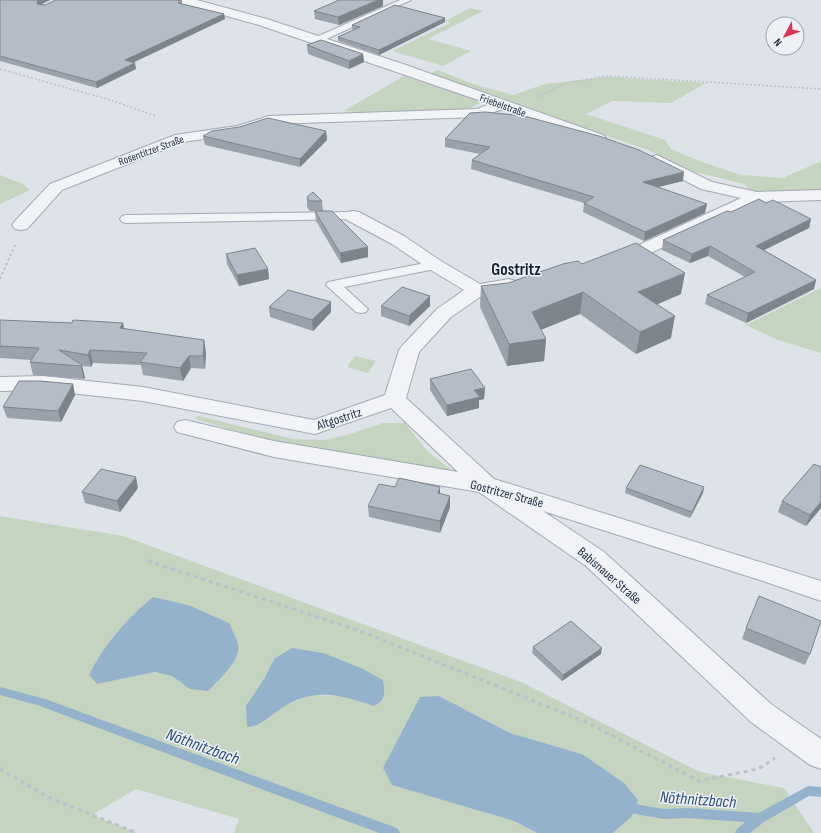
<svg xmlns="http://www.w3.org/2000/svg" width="821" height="833" font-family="'Sofia Sans Condensed',sans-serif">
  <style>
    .green { fill: #c4d4be; fill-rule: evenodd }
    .water { fill: #95b2cd }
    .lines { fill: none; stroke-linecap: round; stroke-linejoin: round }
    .stream { fill: #95b2cd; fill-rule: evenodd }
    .service-casing { stroke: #a3a9b4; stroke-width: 2 }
    .minor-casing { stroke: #a3a9b4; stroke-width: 2 }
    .path-far2 { stroke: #bcc0c8; stroke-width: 1.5; stroke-dasharray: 2 2; stroke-linecap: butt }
    .path-far1 { stroke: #bcc0c8; stroke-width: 2; stroke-dasharray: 2.5 2.5; stroke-linecap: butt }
    .path { stroke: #bcc0c8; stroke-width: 3; stroke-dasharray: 4 4; stroke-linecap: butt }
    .service { fill: #f1f3f7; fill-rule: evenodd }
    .minor { fill: #f1f3f7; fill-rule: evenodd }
    .wall { fill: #9ba2ab }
    .shaded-wall { fill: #7e848b }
    .building { fill: #b4bcc7; stroke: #7e848b }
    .labels { text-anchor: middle; stroke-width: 3; stroke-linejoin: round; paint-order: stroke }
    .far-street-label { font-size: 11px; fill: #253042; stroke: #edf1f6 }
    .street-label { font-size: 13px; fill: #253042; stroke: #edf1f6 }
    .district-label { font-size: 17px; font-weight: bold; fill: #182132; stroke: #edf1f6 }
    .near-water-label { font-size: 17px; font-style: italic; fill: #2b507a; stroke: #edf1f6 }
  </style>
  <rect width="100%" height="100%" fill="#dee2e9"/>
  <!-- green -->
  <path class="green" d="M 470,8 L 483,11 L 428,39 L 471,51 L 443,66 L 392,51 L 450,23 L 445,21 Z
    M 438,70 L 473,84 L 513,95 L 545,84 L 609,77 L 706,83 L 671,103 L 612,101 L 586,114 L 665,140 L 671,149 L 697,160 L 741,175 L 783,178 L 821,161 L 821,195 L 757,197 L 744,184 L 695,172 L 648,150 L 427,75 Z
    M 404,76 L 471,97 L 480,103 L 469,109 L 393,115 L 344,111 Z
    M 0,175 L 23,184 L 30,190 L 0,204 Z
    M 821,288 L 821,353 L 778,340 L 746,325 Z
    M 355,356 L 376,361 L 368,373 L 347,367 Z
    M 198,416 L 294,439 L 324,440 L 350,434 L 383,423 L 405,423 L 427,451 L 454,472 L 450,475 L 379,458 L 292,447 L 195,419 Z
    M 0,516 L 123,536 L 521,682 L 700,772 L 784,788 L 814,833 L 613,833 L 632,816 L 582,754 L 510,733 L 439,696 L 477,810 L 514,821 L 537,833 L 234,833 L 239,819 L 136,789 L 92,815 L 137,833 L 0,833 ZM 153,597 L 190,689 L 172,676 L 155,672 L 97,684 L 89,675 C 102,647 129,616 153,597 ZM 274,659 L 374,706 L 346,696 L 311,695 L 286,705 L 268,718 L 264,679 Z"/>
  <!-- water -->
  <path class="water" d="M 153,597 L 188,605 L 229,623 C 232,630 236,637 238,644 C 242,659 218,681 208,691 L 190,689 L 172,676 L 155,672 L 97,684 L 89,675 C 102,647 129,616 153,597 Z
    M 292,648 L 323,653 L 361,668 L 383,680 C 385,692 386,700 374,706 C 338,694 312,687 279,710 C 269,717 259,727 247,727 L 246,706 L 264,679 L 274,659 Z
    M 439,696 L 510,733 L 582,754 L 624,783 L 638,800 L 632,816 L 613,833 L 537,833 L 514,821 L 392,785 L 383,768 L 420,697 Z"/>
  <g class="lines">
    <!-- stream -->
    <path class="stream" d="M 0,687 L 45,699 L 394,827 L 398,829 L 400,833 L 379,833 L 40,706 L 0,695 Z
      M 808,786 L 821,787 L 821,797 L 809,796 L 764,822 L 750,833 L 735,833 L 737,829 L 745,822 L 688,818 L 664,819 L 635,814 L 631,813 L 629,809 L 631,805 L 635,804 L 664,809 L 688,808 L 759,813 Z"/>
    <defs>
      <path id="service" d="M 400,0 L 411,0 L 320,42 L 317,43 L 312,40 L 314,38 Z
        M 353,212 L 357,213 L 359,216 L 357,219 L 126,223 L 122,222 L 120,219 L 122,216 L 126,215 Z
        M 435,261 L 440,262 L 442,265 L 440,268 L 344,287 L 368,309 L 366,312 L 361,313 L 356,312 L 326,285 L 328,282 L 333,281 Z"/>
      <path id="minor" d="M 178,0 L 197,0 L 267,19 L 406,65 L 603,135 L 606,138 L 603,141 L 598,143 L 593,141 L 503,109 L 479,117 L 271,124 L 239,134 L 183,142 L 62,190 L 27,229 L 21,230 L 15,229 L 12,225 L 15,221 L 50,184 L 175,135 L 237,126 L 269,116 L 477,109 L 490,104 L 259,25 L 180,3 Z
        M 657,155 L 712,182 L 757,192 L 821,190 L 821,200 L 760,202 L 625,265 L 619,266 L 613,265 L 610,261 L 613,257 L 741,198 L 701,189 L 651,163 L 649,160 L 651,157 Z
        M 353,211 L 359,212 L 404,236 L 441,261 L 480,284 L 509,279 L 516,281 L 518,285 L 516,289 L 483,295 L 451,317 L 419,352 L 406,398 L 494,479 L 821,581 L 821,601 L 763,581 L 543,511 L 604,552 L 771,704 L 821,739 L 821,769 L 810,765 L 751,722 L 586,566 L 479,492 L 274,457 L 177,432 L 174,427 L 177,422 L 185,420 L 274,441 L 458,472 L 391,408 L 315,434 L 143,401 L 43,390 L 0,391 L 0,377 L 43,376 L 143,387 L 314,420 L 385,395 L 399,350 L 402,346 L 437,309 L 464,290 L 429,269 L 392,244 L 347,220 L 344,216 L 347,212 Z"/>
    </defs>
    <!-- service casing -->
    <use href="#service" class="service-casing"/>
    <!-- minor casing -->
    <use href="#minor" class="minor-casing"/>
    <!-- path-far2 -->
    <path class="path-far2" d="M 0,69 L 107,99 L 156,116
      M 538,97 L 555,88 L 572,82 L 608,76 L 821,89"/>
    <!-- path-far1 -->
    <path class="path-far1" d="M 0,279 L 16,243"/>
    <!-- path -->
    <path class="path" d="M 148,561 L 363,632 L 586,722 L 699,781 L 758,769 L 775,758
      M 0,769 L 48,797 L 137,833"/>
    <!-- service -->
    <use href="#service" class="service"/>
    <!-- minor -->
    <use href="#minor" class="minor"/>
  </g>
  <!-- wall -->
  <path class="wall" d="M 0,0 L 50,0 L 41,4 L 45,5 L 182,1 L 182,4 L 224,14 L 225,19 L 134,62 L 136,69 L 97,88 L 0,61 Z
    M 383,6 L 339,25 L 315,19 L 314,11 Z
    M 445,22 L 379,55 L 338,41 L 338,37 L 354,30 L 352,29 L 352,25 Z
    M 307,45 L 363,54 L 364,62 L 349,69 L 308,54 Z
    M 326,131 L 327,140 L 300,167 L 205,145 L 203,136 Z
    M 445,139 L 683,181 L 658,187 L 705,213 L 644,241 L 583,212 L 584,203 L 471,169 L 472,160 L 480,154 L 445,147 Z
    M 307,197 L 322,201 L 323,211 L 310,211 L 307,207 Z
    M 315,211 L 368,257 L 341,263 L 316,221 Z
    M 809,228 L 764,250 L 816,280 L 814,289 L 746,323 L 705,304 L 707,295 L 745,277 L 708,256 L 690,263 L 662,250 L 663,240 Z
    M 226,254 L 268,269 L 269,279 L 239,286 L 227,264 Z
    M 582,264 L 681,294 L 657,304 L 671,338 L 636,354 L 580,314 L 541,330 L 546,339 L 544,361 L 507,366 L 480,307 L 481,286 L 508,283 Z
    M 331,302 L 331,312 L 313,331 L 270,317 L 269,307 Z
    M 381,306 L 430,306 L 409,326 L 381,316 Z
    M 0,320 L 72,323 L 123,323 L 124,329 L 204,340 L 206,353 L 205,369 L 191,368 L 183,381 L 143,375 L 141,365 L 93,363 L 91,367 L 82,366 L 85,378 L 84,379 L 33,375 L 30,362 L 31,360 L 0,358 Z
    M 430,379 L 485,388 L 484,399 L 479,400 L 479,408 L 447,416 L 430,390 Z
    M 73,384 L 75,395 L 61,422 L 7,418 L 3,407 Z
    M 821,467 L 821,508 L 806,526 L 778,512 L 782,501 Z
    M 395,487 L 450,496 L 450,507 L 440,533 L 369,517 L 368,506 Z
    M 704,487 L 703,493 L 690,518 L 625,493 L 626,488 Z
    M 138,488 L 120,512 L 85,503 L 82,492 Z
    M 746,628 L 810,654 L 805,665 L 742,639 Z
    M 533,647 L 601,654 L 562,681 L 532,653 Z"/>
  <!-- shaded-wall -->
  <path class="shaded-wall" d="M 37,0 L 50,0 L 38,6 L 37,4 Z
    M 378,0 L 383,0 L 383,6 L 339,25 L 338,17 Z
    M 224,14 L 225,19 L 126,66 L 125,60 Z
    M 445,18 L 445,22 L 379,55 L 379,50 Z
    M 363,54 L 364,62 L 349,69 L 349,61 Z
    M 135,63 L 136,69 L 97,88 L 96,82 Z
    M 326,131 L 327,140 L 300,167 L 300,159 Z
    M 684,172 L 683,181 L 641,191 L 643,182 Z
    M 707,204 L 705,213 L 644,241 L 645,232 Z
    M 811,219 L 809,228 L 754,255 L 756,246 Z
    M 710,246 L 708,256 L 690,263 L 692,254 Z
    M 368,247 L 368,257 L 341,263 L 340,253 Z
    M 268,269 L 269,279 L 239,286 L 237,275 Z
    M 685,273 L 681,294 L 635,314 L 638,292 Z
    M 816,280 L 814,289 L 746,323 L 748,313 Z
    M 583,292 L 580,314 L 530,334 L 532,312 Z
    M 430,296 L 430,306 L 409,326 L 409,316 Z
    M 331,302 L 331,312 L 313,331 L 312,320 Z
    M 675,316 L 671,338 L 636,354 L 640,332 Z
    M 123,323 L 125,335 L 120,328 Z
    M 546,339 L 544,361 L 507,366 L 509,344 Z
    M 204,340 L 206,353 L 205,369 L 203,356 Z
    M 90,350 L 93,363 L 91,367 L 88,355 Z
    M 189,356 L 191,368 L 183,381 L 180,368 Z
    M 82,365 L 85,378 L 84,379 L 81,366 Z
    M 73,384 L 75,395 L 61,422 L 58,411 Z
    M 485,388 L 484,399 L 479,400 L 479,408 L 447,416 L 447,405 L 474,390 Z
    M 136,477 L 138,488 L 120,512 L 117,501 Z
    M 440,487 L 440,498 L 438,493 Z
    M 704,487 L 703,493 L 690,518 L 692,512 Z
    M 450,496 L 450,507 L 440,533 L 440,521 Z
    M 821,502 L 821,508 L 806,526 L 810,515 Z
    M 602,648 L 601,654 L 562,681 L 563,675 Z"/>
  <!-- building -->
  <path class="building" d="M 0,0 L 38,0 L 37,4 L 45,5 L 56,0 L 176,0 L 182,1 L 178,3 L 224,14 L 125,60 L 135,63 L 96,82 L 0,56 Z
    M 339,0 L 378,0 L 338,17 L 314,11 Z
    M 395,5 L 445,18 L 379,50 L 338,37 L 360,27 L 352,25 Z
    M 321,40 L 363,54 L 349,61 L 307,45 Z
    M 485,112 L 524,116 L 599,136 L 639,150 L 684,172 L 643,182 L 707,204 L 645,232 L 584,203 L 594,197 L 472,160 L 490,147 L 445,139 L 470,113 Z
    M 268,118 L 326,131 L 300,159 L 203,136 L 212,131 L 239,127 Z
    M 313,192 L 322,201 L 309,201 L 307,197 Z
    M 759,199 L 766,203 L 773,200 L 811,219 L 756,246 L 816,280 L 748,313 L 707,295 L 755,272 L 710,246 L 692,254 L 663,240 L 727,211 L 731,212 Z
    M 315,211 L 332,211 L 368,247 L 340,253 Z
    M 636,243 L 685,273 L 638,292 L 675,316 L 640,332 L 583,292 L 532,312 L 546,339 L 509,344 L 481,286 L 508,283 L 563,264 L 578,261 L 582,264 Z
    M 255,248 L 268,269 L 237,275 L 226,254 Z
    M 402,287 L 430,296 L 409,316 L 381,306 Z
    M 288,290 L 331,302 L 312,320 L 269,307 Z
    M 0,320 L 72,323 L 73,320 L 123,323 L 120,328 L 204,340 L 203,356 L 189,356 L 180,368 L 140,362 L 147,353 L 90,350 L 88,355 L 59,350 L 82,365 L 81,366 L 30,362 L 39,348 L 0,346 Z
    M 471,369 L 485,388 L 474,390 L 480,397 L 447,405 L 430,379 Z
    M 19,381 L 40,381 L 73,384 L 58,411 L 3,407 Z
    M 814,464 L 821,467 L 821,502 L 810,515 L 782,501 Z
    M 640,465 L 704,487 L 692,512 L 626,488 Z
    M 101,469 L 136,477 L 117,501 L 82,492 Z
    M 399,478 L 440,487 L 438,493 L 450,496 L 440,521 L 368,506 L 379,484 L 395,487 Z
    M 759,596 L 821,621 L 810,654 L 746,628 Z
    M 571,621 L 602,648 L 563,675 L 533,647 Z"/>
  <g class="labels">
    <!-- far-street labels -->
    <g class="far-street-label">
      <text transform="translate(503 105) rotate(20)" y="4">Friebelstraße</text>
      <text transform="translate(151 150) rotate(-20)" y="4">Rosentitzer Straße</text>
    </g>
    <!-- street labels -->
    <g class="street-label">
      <text transform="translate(339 418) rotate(-18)" y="5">Altgostritz</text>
      <text transform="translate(507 493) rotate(15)" y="5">Gostritzer Straße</text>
      <text transform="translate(610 575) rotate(41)" y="5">Babisnauer Straße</text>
    </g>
    <!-- district labels -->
    <g class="district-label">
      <text x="516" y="275">Gostritz</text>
    </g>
    <!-- near-water labels -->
    <g class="near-water-label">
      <text transform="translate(203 746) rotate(20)" y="6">Nöthnitzbach</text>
      <text transform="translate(698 799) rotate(4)" y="6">Nöthnitzbach</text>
    </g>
  </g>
  <!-- north arrow -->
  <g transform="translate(785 36) rotate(229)"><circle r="19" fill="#edf1f6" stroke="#9da4ae"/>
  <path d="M0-3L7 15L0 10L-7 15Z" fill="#dc3452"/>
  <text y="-6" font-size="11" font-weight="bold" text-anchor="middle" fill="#253042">N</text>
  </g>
</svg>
